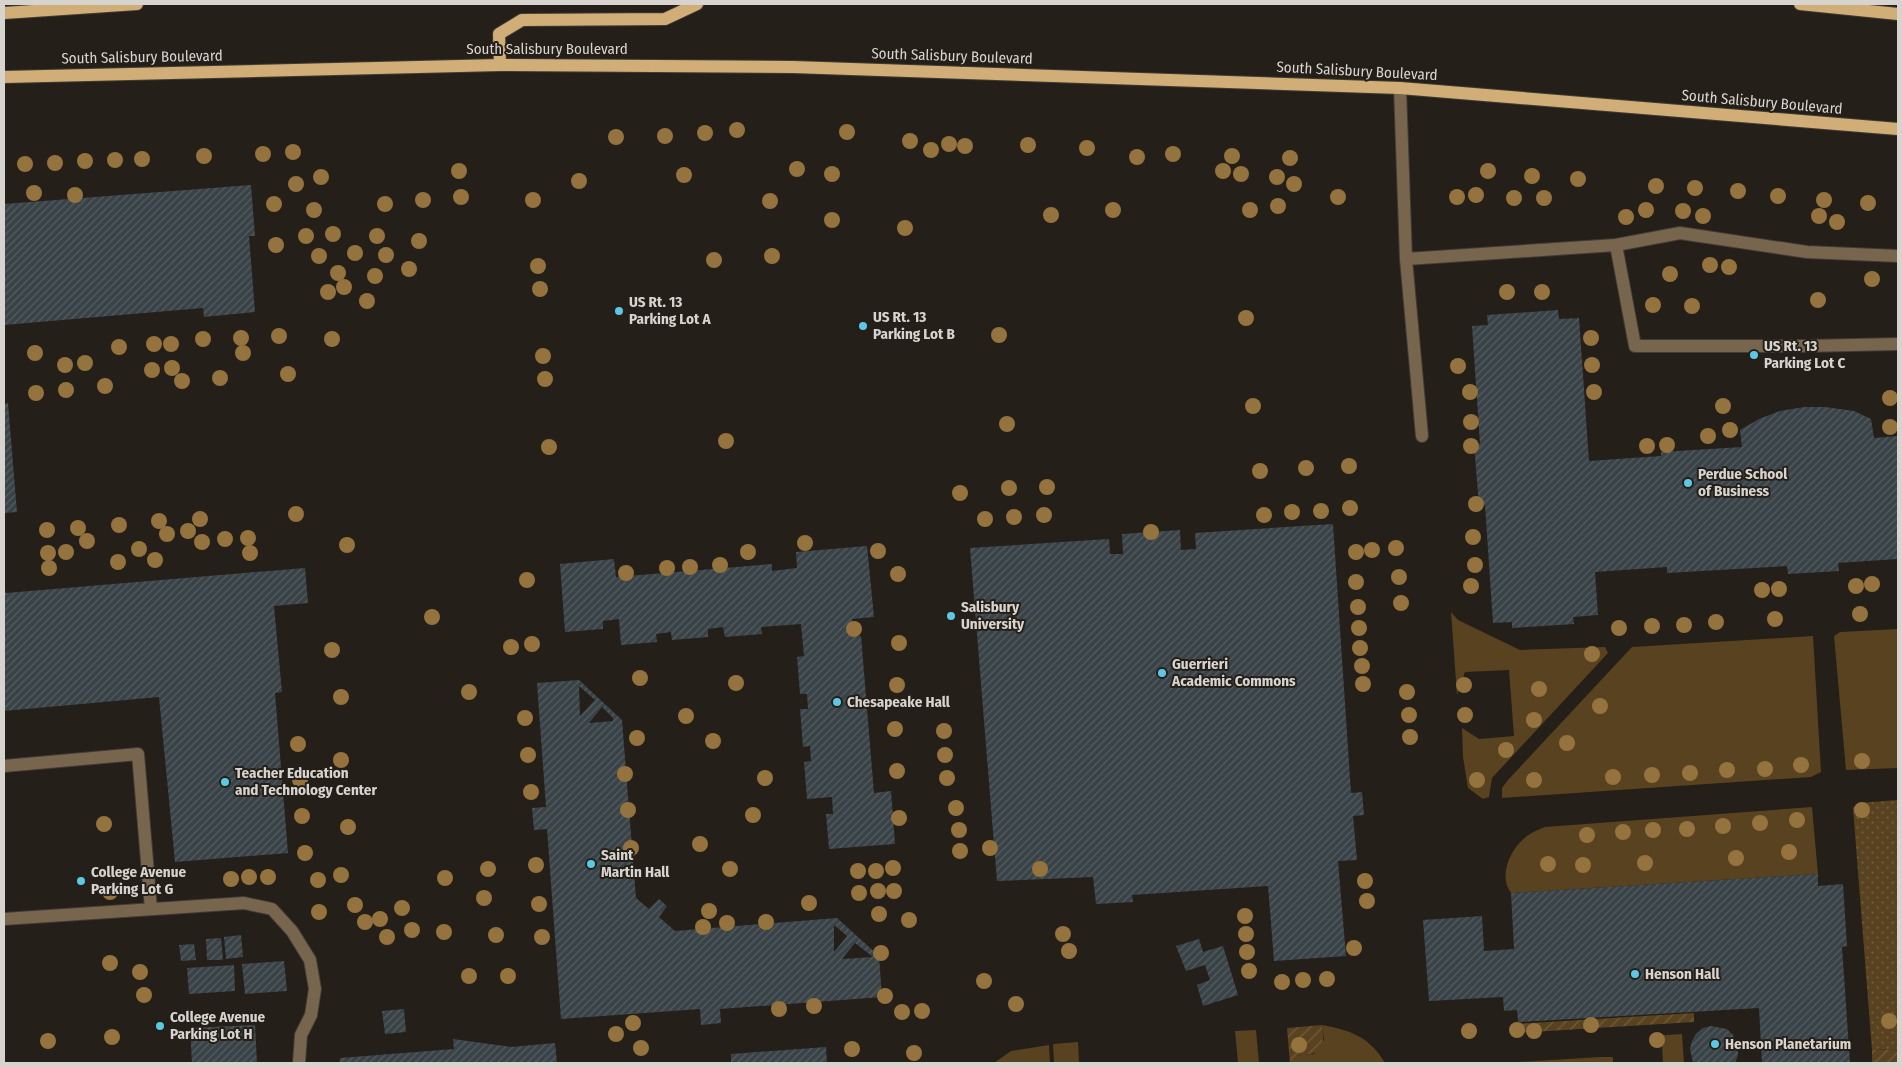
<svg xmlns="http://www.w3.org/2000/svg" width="1902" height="1067" font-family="'Fira Sans Condensed',sans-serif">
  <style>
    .grass { fill: #59421f }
    .park { fill: url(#park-dots) }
    .garden { fill: url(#garden-furrows) }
    .building { fill: url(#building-hatch); fill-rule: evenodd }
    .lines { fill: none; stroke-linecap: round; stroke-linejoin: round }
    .minor-casing { stroke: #413c35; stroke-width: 14 }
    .major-casing { stroke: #413c35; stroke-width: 14 }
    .minor { stroke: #77664d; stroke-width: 12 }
    .major { stroke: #d1ad78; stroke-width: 12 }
    .tree { fill: #95733e }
    .poi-dot { fill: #5bc8e6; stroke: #241f18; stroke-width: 2 }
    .labels { text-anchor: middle; stroke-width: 4; stroke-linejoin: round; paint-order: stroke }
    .street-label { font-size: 15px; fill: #d7d4cf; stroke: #241f18 }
    .poi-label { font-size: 15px; font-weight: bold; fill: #d7d4cf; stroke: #241f18; text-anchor: start }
  </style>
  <defs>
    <pattern id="park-dots" width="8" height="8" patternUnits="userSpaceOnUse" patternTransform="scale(1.25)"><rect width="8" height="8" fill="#59421f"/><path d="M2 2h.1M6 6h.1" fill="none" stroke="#705c3e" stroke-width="1.8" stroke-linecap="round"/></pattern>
    <pattern id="garden-furrows" width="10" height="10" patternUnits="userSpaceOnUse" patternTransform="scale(1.25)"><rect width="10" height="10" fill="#59421f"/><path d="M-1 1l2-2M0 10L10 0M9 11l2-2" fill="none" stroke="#705c3e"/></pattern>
    <pattern id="building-hatch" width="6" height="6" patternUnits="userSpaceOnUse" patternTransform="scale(1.25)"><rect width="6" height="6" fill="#394347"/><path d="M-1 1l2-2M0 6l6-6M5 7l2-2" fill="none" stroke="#555d60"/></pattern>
  </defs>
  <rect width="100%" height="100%" fill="#241f18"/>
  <!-- grass -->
  <path class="grass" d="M 1451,612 L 1458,620 L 1520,650 L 1605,647 L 1608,653 L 1492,778 L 1489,797 L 1483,799 L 1468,788 L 1463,757 L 1462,728 L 1479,739 L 1514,736 L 1509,670 L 1465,672 L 1457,695 Z
    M 1898,629 L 1898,768 L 1846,770 L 1834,636 L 1840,632 Z
    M 1813,636 L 1821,772 L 1811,777 L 1502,798 L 1502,788 L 1508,780 L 1632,647 Z
    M 1812,807 L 1818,874 L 1511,893 C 1497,875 1512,845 1530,834 C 1534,831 1540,829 1545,827 Z
    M 1322,1025 C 1350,1030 1370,1037 1385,1063 L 1295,1063 L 1294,1056 L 1314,1054 L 1324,1040 Z
    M 1256,1030 L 1259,1063 L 1238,1063 L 1235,1031 Z
    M 1682,1034 L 1684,1063 L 1663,1063 L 1662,1045 L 1651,1045 L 1650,1036 Z
    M 1078,1042 L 1079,1063 L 1054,1063 L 1053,1044 Z
    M 1049,1045 L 1050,1063 L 994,1063 L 1011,1051 Z
    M 1613,1057 L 1613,1063 L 1502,1063 L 1600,1057 Z"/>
  <!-- park -->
  <path class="park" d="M 1898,800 L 1898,1049 L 1872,1050 L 1853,808 L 1858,803 Z"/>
  <!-- garden -->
  <path class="garden" d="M 1694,1013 L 1694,1022 L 1514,1033 L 1514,1024 Z
    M 1322,1025 C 1326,1052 1319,1054 1295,1056 L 1295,1063 L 1290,1063 L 1287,1028 Z
    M 1898,1049 L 1898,1063 L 1872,1063 L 1872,1050 Z"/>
  <!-- building -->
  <path class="building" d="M 251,185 L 255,236 L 249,236 L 255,312 L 204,317 L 203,308 L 4,325 L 4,204 Z
    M 1558,310 L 1559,319 L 1579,318 L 1589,461 L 1661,456 L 1661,452 L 1742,447 L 1740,430 L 1759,419 L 1780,411 L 1804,407 L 1825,407 L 1854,411 L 1871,419 L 1874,438 L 1898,436 L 1898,559 L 1838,563 L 1839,571 L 1788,574 L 1787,566 L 1667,573 L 1667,567 L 1595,572 L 1598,615 L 1573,617 L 1574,624 L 1512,628 L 1512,622 L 1493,623 L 1485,505 L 1479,506 L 1474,444 L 1480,444 L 1472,326 L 1488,325 L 1487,315 Z
    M 8,403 L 17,512 L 4,513 L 4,404 Z
    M 1333,524 L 1351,793 L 1362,792 L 1364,815 L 1353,816 L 1357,860 L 1338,861 L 1346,956 L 1274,961 L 1268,886 L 1132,895 L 1133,902 L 1096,904 L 1093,877 L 997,881 L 970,548 L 1109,539 L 1110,554 L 1123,554 L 1122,534 L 1180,530 L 1181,550 L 1196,549 L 1195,533 Z
    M 867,546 L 874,617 L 852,619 L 853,637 L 861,636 L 874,793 L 891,791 L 895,844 L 829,849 L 826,814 L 833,814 L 832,797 L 807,799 L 804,762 L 811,761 L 810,746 L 803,747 L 800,709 L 808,709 L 807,694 L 800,694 L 797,657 L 804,656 L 801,624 L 761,627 L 762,634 L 725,637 L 723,627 L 708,629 L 708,637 L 672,640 L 671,632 L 656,634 L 657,642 L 621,645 L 619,619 L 603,621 L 603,629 L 565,632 L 560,564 L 614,559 L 616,577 L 772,564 L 772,571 L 797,568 L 796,552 Z
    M 305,568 L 308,603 L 274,606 L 282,692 L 275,693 L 288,853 L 175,862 L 159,697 L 4,711 L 4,588 L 6,593 Z
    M 579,680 L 622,720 L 636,898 L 649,909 L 659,899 L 667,906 L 659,917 L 675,931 L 837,918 L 879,956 L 882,997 L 720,1009 L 721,1023 L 701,1025 L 700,1009 L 561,1019 L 547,829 L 534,830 L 532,808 L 546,807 L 537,683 ZM 579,686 L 595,700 L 580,716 ZM 602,707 L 613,718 L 613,721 L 589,723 ZM 834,925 L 847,936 L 834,952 ZM 855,943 L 873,957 L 842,959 Z
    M 1818,874 L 1818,886 L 1843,884 L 1847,946 L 1842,947 L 1850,1063 L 1762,1063 L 1759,1008 L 1518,1022 L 1517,1010 L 1504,1011 L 1503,997 L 1429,1001 L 1423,920 L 1482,916 L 1484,951 L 1514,949 L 1511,893 Z
    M 241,935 L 243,957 L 226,959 L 224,937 Z
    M 221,938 L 223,960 L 207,960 L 206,939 Z
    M 1199,939 L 1203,952 L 1223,946 L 1238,995 L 1203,1006 L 1197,985 L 1210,980 L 1205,965 L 1186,971 L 1176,946 Z
    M 194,944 L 196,960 L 181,961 L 179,945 Z
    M 284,961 L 287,991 L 245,994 L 242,964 Z
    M 234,965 L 235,991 L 189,994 L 187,968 Z
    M 404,1009 L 406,1032 L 385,1034 L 382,1011 Z
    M 255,1025 L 257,1063 L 192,1063 L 190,1028 Z
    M 1711,1026 L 1727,1029 L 1733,1035 L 1738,1046 L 1738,1055 L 1735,1063 L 1693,1062 L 1690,1049 L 1692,1041 L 1696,1034 L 1703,1028 Z
    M 453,1039 L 511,1047 L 555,1043 L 557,1063 L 340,1063 L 340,1058 L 454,1049 Z
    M 826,1047 L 827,1063 L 731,1063 L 731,1054 Z"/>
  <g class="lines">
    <defs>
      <path id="minor" d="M 1400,88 L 1406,259 L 1422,436
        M 1616,245 L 1680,233 L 1807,252 L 1898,256
        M 1406,259 L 1616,245 L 1635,346 L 1805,346 L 1898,344
        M 4,766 L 138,754 L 151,909
        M 4,919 L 244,903 L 272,909 L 292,931 L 310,960 L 315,989 L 311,1015 L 301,1035 L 299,1063"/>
      <path id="major" d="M 1800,4 L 1898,14
        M 4,13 L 137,4
        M 500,65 L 499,34 L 522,20 L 665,19 L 697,4
        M 4,77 L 500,65 L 793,67 L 1400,88 L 1898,129"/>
    </defs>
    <!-- minor casing -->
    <use href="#minor" class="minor-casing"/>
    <!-- major casing -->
    <use href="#major" class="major-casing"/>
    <!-- minor -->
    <use href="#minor" class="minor"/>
    <!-- major -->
    <use href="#major" class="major"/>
  </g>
  <!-- trees -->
  <g class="tree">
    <circle cx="737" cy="130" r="8"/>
    <circle cx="847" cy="132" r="8"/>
    <circle cx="705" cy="133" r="8"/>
    <circle cx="665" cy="136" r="8"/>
    <circle cx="616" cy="137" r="8"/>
    <circle cx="910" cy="141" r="8"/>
    <circle cx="949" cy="144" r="8"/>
    <circle cx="1028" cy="145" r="8"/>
    <circle cx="965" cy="146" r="8"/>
    <circle cx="1087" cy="148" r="8"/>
    <circle cx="931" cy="150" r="8"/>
    <circle cx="293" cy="152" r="8"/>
    <circle cx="263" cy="154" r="8"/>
    <circle cx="1173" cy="154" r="8"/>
    <circle cx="204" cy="156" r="8"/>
    <circle cx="1232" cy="156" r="8"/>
    <circle cx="1137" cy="157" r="8"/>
    <circle cx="1290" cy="158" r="8"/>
    <circle cx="142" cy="159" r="8"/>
    <circle cx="115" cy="160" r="8"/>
    <circle cx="85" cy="161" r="8"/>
    <circle cx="55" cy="163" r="8"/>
    <circle cx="25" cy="164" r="8"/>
    <circle cx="797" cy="169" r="8"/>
    <circle cx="459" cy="171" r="8"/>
    <circle cx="1223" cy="171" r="8"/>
    <circle cx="1488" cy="171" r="8"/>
    <circle cx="832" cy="174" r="8"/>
    <circle cx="1241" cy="174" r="8"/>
    <circle cx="684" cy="175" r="8"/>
    <circle cx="1532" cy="176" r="8"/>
    <circle cx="321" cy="177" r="8"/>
    <circle cx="1277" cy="177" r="8"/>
    <circle cx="1578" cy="179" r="8"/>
    <circle cx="579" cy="181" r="8"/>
    <circle cx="296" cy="184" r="8"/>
    <circle cx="1294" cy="184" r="8"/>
    <circle cx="1656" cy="186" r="8"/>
    <circle cx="1695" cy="188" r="8"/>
    <circle cx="1738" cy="191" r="8"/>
    <circle cx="34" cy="193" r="8"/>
    <circle cx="75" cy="195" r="8"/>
    <circle cx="1476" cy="195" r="8"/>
    <circle cx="1778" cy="196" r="8"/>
    <circle cx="461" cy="197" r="8"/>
    <circle cx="1338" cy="197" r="8"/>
    <circle cx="1457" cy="197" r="8"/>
    <circle cx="1514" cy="198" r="8"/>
    <circle cx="1544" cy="198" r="8"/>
    <circle cx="423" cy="200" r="8"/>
    <circle cx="533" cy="200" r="8"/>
    <circle cx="1824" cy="200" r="8"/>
    <circle cx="770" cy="201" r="8"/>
    <circle cx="1868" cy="203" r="8"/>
    <circle cx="274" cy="204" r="8"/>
    <circle cx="385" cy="204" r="8"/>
    <circle cx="1278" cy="206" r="8"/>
    <circle cx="314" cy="210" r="8"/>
    <circle cx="1113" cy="210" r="8"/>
    <circle cx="1250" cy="210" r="8"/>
    <circle cx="1646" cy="210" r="8"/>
    <circle cx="1683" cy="211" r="8"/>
    <circle cx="1051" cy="215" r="8"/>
    <circle cx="1703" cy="216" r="8"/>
    <circle cx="1819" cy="216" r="8"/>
    <circle cx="1626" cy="217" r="8"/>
    <circle cx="832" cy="220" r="8"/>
    <circle cx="1837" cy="222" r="8"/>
    <circle cx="905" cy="228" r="8"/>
    <circle cx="333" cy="234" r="8"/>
    <circle cx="306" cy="236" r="8"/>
    <circle cx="377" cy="236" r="8"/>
    <circle cx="419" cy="241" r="8"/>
    <circle cx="276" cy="245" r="8"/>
    <circle cx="355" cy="253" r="8"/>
    <circle cx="386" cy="255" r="8"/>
    <circle cx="319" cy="256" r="8"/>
    <circle cx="772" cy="256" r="8"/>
    <circle cx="714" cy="260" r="8"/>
    <circle cx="1710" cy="265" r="8"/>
    <circle cx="538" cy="266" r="8"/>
    <circle cx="1729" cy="267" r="8"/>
    <circle cx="409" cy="269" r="8"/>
    <circle cx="338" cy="273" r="8"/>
    <circle cx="1670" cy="274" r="8"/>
    <circle cx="375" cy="276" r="8"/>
    <circle cx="1872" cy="279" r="8"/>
    <circle cx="344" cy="287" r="8"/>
    <circle cx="540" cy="289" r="8"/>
    <circle cx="328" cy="292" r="8"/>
    <circle cx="1507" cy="292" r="8"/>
    <circle cx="1542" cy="292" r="8"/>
    <circle cx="1818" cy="300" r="8"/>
    <circle cx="367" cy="301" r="8"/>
    <circle cx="1653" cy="305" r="8"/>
    <circle cx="1692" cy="306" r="8"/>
    <circle cx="1246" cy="318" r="8"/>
    <circle cx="999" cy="335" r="8"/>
    <circle cx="279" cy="336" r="8"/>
    <circle cx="241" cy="338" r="8"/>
    <circle cx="1591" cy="338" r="8"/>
    <circle cx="203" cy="339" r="8"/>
    <circle cx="332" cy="339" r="8"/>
    <circle cx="154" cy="344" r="8"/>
    <circle cx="171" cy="344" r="8"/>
    <circle cx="119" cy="347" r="8"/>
    <circle cx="35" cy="353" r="8"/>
    <circle cx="243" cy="353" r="8"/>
    <circle cx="543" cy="356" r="8"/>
    <circle cx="85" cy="363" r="8"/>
    <circle cx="65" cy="365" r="8"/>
    <circle cx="1592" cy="365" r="8"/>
    <circle cx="1458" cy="366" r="8"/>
    <circle cx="172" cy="368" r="8"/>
    <circle cx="152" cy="370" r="8"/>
    <circle cx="288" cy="374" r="8"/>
    <circle cx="220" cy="378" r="8"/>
    <circle cx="545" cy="379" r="8"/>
    <circle cx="182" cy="381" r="8"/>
    <circle cx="105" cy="386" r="8"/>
    <circle cx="66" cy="390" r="8"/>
    <circle cx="1470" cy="392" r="8"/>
    <circle cx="1594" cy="392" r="8"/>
    <circle cx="36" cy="393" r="8"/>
    <circle cx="1890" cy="398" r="8"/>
    <circle cx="1253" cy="406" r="8"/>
    <circle cx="1723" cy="406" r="8"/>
    <circle cx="1471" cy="422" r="8"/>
    <circle cx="1007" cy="424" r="8"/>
    <circle cx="1890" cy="427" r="8"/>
    <circle cx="1730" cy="430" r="8"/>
    <circle cx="1708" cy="436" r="8"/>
    <circle cx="726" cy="441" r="8"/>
    <circle cx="1667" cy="445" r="8"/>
    <circle cx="1471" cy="446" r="8"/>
    <circle cx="1647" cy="446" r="8"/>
    <circle cx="549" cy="447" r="8"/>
    <circle cx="1349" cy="466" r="8"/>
    <circle cx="1306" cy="468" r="8"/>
    <circle cx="1260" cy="471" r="8"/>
    <circle cx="1047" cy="487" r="8"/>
    <circle cx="1009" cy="488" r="8"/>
    <circle cx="960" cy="493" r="8"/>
    <circle cx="1476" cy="504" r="8"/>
    <circle cx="1350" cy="508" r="8"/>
    <circle cx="1321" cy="511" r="8"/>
    <circle cx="1292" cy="512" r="8"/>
    <circle cx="296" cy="514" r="8"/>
    <circle cx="1044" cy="515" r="8"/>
    <circle cx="1264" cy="515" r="8"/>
    <circle cx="1014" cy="517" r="8"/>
    <circle cx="200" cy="519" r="8"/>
    <circle cx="985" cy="519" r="8"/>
    <circle cx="159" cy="521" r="8"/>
    <circle cx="119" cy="525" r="8"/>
    <circle cx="78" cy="528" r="8"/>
    <circle cx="47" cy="530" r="8"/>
    <circle cx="188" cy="531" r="8"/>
    <circle cx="1151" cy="532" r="8"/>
    <circle cx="167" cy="534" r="8"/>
    <circle cx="1473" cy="537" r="8"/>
    <circle cx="248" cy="538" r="8"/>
    <circle cx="225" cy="539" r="8"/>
    <circle cx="87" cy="541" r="8"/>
    <circle cx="202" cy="542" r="8"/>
    <circle cx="805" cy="543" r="8"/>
    <circle cx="347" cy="545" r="8"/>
    <circle cx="1396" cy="548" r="8"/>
    <circle cx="139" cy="549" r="8"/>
    <circle cx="1372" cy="550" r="8"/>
    <circle cx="878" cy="551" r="8"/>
    <circle cx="66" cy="552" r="8"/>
    <circle cx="748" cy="552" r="8"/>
    <circle cx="1356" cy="552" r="8"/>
    <circle cx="48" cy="553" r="8"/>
    <circle cx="250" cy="553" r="8"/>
    <circle cx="155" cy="560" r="8"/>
    <circle cx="118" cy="562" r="8"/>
    <circle cx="720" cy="565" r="8"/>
    <circle cx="1475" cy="565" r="8"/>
    <circle cx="690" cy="567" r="8"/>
    <circle cx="49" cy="568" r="8"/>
    <circle cx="667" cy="568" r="8"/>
    <circle cx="626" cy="573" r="8"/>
    <circle cx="898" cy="574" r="8"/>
    <circle cx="1399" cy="577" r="8"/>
    <circle cx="527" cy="580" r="8"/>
    <circle cx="1356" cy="582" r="8"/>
    <circle cx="1872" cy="584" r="8"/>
    <circle cx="1471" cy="586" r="8"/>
    <circle cx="1856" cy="586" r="8"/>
    <circle cx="1779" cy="589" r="8"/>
    <circle cx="1762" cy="590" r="8"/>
    <circle cx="1401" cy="603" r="8"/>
    <circle cx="1358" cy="607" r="8"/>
    <circle cx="1860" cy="614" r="8"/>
    <circle cx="432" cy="617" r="8"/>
    <circle cx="1775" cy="619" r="8"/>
    <circle cx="1716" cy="622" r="8"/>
    <circle cx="1684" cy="625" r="8"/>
    <circle cx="1652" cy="626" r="8"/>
    <circle cx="1359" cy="628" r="8"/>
    <circle cx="1619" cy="628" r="8"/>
    <circle cx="854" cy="629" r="8"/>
    <circle cx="899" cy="643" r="8"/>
    <circle cx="532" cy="644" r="8"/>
    <circle cx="511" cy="647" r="8"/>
    <circle cx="1360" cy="648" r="8"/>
    <circle cx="332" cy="650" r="8"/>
    <circle cx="1592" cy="654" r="8"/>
    <circle cx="1362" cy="666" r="8"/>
    <circle cx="640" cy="678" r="8"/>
    <circle cx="736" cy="683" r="8"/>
    <circle cx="1363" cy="684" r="8"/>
    <circle cx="897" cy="685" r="8"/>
    <circle cx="1464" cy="685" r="8"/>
    <circle cx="1539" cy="689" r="8"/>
    <circle cx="469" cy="692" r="8"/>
    <circle cx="1407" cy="692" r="8"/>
    <circle cx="341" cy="697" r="8"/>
    <circle cx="1600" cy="706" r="8"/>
    <circle cx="1409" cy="715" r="8"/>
    <circle cx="1465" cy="715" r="8"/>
    <circle cx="686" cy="716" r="8"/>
    <circle cx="525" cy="718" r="8"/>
    <circle cx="1534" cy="720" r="8"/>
    <circle cx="895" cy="729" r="8"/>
    <circle cx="944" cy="731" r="8"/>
    <circle cx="1410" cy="737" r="8"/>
    <circle cx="637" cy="738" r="8"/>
    <circle cx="713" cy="741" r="8"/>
    <circle cx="1567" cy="743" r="8"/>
    <circle cx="298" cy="744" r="8"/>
    <circle cx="1506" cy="750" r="8"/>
    <circle cx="528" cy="755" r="8"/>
    <circle cx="945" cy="755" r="8"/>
    <circle cx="341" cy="760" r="8"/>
    <circle cx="1862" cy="761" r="8"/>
    <circle cx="1801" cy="765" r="8"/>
    <circle cx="1765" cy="769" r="8"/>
    <circle cx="1727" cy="770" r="8"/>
    <circle cx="897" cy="771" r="8"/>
    <circle cx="1690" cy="773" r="8"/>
    <circle cx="625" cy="774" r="8"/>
    <circle cx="1652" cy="775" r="8"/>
    <circle cx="1613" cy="777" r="8"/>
    <circle cx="765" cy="778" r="8"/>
    <circle cx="947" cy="778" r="8"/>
    <circle cx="300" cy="780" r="8"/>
    <circle cx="1477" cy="780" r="8"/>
    <circle cx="1534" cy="780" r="8"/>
    <circle cx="531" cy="792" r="8"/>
    <circle cx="956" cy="808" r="8"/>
    <circle cx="628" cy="810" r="8"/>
    <circle cx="1862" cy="810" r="8"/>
    <circle cx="753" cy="815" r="8"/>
    <circle cx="302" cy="816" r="8"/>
    <circle cx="899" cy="818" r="8"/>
    <circle cx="1797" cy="820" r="8"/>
    <circle cx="1760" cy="823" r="8"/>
    <circle cx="104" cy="824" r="8"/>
    <circle cx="1723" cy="826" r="8"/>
    <circle cx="348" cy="827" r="8"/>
    <circle cx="1687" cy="829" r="8"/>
    <circle cx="959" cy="830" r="8"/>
    <circle cx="1653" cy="830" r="8"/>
    <circle cx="1623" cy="832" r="8"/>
    <circle cx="1587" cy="835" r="8"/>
    <circle cx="700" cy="844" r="8"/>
    <circle cx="631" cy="848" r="8"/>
    <circle cx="990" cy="848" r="8"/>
    <circle cx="960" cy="851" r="8"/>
    <circle cx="1789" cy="852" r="8"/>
    <circle cx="305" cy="853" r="8"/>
    <circle cx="1736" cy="858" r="8"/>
    <circle cx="1645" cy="863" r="8"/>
    <circle cx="1548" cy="864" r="8"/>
    <circle cx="536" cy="865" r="8"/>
    <circle cx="1583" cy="865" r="8"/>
    <circle cx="893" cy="868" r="8"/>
    <circle cx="488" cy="869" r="8"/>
    <circle cx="730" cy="869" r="8"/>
    <circle cx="1040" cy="869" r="8"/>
    <circle cx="858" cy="871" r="8"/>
    <circle cx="876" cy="871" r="8"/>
    <circle cx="341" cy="875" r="8"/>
    <circle cx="249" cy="877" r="8"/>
    <circle cx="268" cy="877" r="8"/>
    <circle cx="445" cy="878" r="8"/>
    <circle cx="231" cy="879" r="8"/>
    <circle cx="318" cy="880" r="8"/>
    <circle cx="1365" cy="881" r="8"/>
    <circle cx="878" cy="891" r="8"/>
    <circle cx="894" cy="891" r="8"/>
    <circle cx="110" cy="892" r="8"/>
    <circle cx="859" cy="893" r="8"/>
    <circle cx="484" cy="898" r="8"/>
    <circle cx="1367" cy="901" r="8"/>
    <circle cx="809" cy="903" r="8"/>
    <circle cx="539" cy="904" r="8"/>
    <circle cx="355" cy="905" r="8"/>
    <circle cx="402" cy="908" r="8"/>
    <circle cx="709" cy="911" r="8"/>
    <circle cx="319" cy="912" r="8"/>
    <circle cx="879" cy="914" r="8"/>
    <circle cx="1245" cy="916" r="8"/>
    <circle cx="380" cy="919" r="8"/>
    <circle cx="909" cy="920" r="8"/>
    <circle cx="365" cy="922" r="8"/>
    <circle cx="766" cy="922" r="8"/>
    <circle cx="727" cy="923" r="8"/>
    <circle cx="703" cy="927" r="8"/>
    <circle cx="412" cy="930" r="8"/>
    <circle cx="444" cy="932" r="8"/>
    <circle cx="1063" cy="934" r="8"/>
    <circle cx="1246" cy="934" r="8"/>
    <circle cx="496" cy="935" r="8"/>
    <circle cx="387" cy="937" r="8"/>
    <circle cx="542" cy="937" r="8"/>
    <circle cx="1354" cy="948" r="8"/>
    <circle cx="1069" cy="951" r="8"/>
    <circle cx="1247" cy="952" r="8"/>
    <circle cx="881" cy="953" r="8"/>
    <circle cx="110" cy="963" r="8"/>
    <circle cx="1249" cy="971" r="8"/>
    <circle cx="140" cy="972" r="8"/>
    <circle cx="469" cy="976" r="8"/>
    <circle cx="508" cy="976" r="8"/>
    <circle cx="1327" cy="979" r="8"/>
    <circle cx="1303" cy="980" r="8"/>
    <circle cx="984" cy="981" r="8"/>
    <circle cx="1282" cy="982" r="8"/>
    <circle cx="144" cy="995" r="8"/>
    <circle cx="885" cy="996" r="8"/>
    <circle cx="1016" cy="1004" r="8"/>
    <circle cx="814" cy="1006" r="8"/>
    <circle cx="779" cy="1009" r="8"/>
    <circle cx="922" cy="1011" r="8"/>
    <circle cx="902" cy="1012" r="8"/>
    <circle cx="1889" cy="1021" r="8"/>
    <circle cx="633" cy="1023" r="8"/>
    <circle cx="1591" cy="1025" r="8"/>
    <circle cx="1517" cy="1030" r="8"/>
    <circle cx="1469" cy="1031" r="8"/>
    <circle cx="1534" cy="1031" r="8"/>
    <circle cx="616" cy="1034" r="8"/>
    <circle cx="112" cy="1037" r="8"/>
    <circle cx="1657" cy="1040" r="8"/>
    <circle cx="48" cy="1041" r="8"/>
    <circle cx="1299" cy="1045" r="8"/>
    <circle cx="641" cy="1048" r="8"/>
    <circle cx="852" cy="1049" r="8"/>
    <circle cx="914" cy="1053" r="8"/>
  </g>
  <!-- markers -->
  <g class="poi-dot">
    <circle cx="619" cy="311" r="5"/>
    <circle cx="863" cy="326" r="5"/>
    <circle cx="1754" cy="355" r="5"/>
    <circle cx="1688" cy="483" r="5"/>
    <circle cx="951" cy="616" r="5"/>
    <circle cx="1162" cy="673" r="5"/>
    <circle cx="837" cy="702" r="5"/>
    <circle cx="225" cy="782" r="5"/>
    <circle cx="591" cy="864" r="5"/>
    <circle cx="81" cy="881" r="5"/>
    <circle cx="1635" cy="974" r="5"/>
    <circle cx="160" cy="1026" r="5"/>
    <circle cx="1715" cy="1044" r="5"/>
  </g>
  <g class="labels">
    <!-- street labels -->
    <g class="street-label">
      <text x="547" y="54">South Salisbury Boulevard</text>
      <text transform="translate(952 56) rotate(2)" y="5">South Salisbury Boulevard</text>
      <text transform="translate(142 57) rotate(-1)" y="5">South Salisbury Boulevard</text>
      <text transform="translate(1357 71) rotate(3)" y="5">South Salisbury Boulevard</text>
      <text transform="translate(1762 102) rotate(5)" y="5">South Salisbury Boulevard</text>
    </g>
    <!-- poi labels -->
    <g class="poi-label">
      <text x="629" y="307">US Rt. 13<tspan x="629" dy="17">Parking Lot A</tspan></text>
      <text x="873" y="322">US Rt. 13<tspan x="873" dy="17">Parking Lot B</tspan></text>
      <text x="1764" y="351">US Rt. 13<tspan x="1764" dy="17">Parking Lot C</tspan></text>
      <text x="1698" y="479">Perdue School<tspan x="1698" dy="17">of Business</tspan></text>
      <text x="961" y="612">Salisbury<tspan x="961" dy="17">University</tspan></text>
      <text x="1172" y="669">Guerrieri<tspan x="1172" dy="17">Academic Commons</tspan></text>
      <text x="847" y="707">Chesapeake Hall</text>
      <text x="235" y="778">Teacher Education<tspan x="235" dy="17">and Technology Center</tspan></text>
      <text x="601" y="860">Saint<tspan x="601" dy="17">Martin Hall</tspan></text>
      <text x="91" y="877">College Avenue<tspan x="91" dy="17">Parking Lot G</tspan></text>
      <text x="1645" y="979">Henson Hall</text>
      <text x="170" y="1022">College Avenue<tspan x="170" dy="17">Parking Lot H</tspan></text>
      <text x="1725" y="1049">Henson Planetarium</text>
    </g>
  </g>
  <!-- border -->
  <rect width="1902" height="1067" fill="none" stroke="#d7d4cf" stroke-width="10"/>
</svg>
